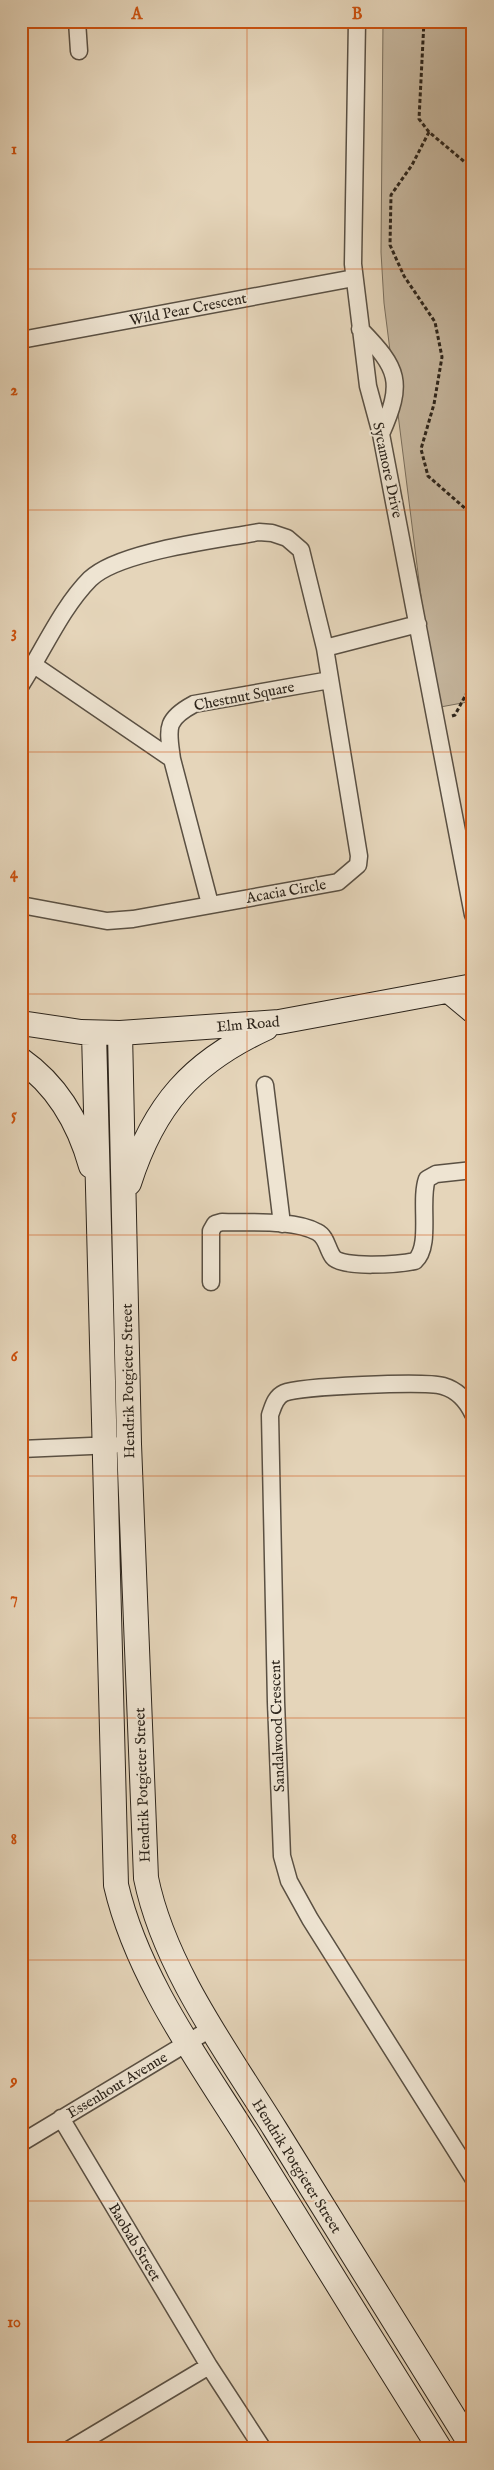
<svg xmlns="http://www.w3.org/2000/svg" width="494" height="2470" font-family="'IM FELL English',serif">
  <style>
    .green { fill: #c6b79f; stroke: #796e5d }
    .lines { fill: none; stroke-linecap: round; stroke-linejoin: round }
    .street-casing { stroke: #5a5043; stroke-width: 19 }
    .secondary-casing { stroke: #2c241b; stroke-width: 26 }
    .path { stroke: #2c241b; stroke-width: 3; stroke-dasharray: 4 2.5; stroke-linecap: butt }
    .street { stroke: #eee4d2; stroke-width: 16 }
    .secondary { stroke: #eee4d2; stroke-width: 24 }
    .grid { fill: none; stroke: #cc510e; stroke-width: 1; stroke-opacity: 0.55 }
    .labels { text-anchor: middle; stroke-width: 4; stroke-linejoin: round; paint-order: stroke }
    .street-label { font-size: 15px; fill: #2c241b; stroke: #eee4d2 }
    .neatline { fill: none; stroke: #cc510e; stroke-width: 2 }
    .grid-label { font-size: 16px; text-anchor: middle; font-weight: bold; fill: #cc510e }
  </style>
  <rect width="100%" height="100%" fill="#e5d5ba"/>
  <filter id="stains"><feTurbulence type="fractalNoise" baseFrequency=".004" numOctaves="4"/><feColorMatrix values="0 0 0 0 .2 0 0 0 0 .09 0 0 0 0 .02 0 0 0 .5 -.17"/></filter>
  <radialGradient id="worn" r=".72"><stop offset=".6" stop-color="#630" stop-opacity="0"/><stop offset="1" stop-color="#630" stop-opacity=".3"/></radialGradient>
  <!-- green -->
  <path class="green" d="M 383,21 L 473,21 L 473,701 L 435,708 L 384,303 L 381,252 Z"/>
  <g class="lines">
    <defs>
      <path id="street" d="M 77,21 L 79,51
        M 357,21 L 353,264 L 368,386 L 381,434 L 473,915
        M 360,329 C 399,369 404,382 381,434
        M 21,340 L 354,278
        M 325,648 L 418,624
        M 34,665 L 172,759
        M 21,685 C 43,651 62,607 90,579 C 119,551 217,540 259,532 L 272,533 L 287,538 L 301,550 L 325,648 L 359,856 L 358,865 L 338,882 L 133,919 L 107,921 L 21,905
        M 210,904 L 172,759 C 168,729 164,720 194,704 L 330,680
        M 265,1085 L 282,1224
        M 211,1282 L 211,1231 L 215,1224 L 222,1222 C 249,1223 293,1219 317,1232 C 327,1237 327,1249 333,1257 C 342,1269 401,1264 415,1261 C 432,1246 419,1201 427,1179 L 436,1174 L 473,1170
        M 473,1414 C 467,1401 457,1390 443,1386 C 425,1381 300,1386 284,1393 C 275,1397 273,1407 270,1415 L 276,1702 L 282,1856 L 289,1881 L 310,1919 L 473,2178
        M 21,1449 L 114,1445
        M 61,2118 L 209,2366 L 263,2449
        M 21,2143 L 212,2028
        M 70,2449 L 209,2366"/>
      <path id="secondary" d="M 449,991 L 473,1011
        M 21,1023 L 81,1032 L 120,1033 L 279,1022 L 473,986
        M 94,1033 L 116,1885 C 137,1976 197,2058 246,2136 C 310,2240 375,2345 440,2449
        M 120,1033 L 129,1444 L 146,1878 C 164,1967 227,2052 275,2129 C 341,2236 407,2342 473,2448
        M 21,1060 C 58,1086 79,1123 91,1166
        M 129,1183 C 154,1105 192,1062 266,1028"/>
    </defs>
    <!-- street casing -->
    <use href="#street" class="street-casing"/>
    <!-- secondary casing -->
    <use href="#secondary" class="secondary-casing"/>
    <!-- path -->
    <path class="path" d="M 424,21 L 419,119 L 429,132 L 473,169
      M 429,132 L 412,165 L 391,195 L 390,245 L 404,276 L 435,322 L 442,357 L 434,404 L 421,449 L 428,476 L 467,510 L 473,519
      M 452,716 L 455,715 L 470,687 L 473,666"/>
    <!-- street -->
    <use href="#street" class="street"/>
    <!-- secondary -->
    <use href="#secondary" class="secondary"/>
  </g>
  <!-- grid -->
  <path class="grid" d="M 247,21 L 247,2449M 21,269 L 473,269M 21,510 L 473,510M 21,752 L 473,752M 21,994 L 473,994M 21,1235 L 473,1235M 21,1476 L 473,1476M 21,1718 L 473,1718M 21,1960 L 473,1960M 21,2201 L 473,2201"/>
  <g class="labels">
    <!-- street labels -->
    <g class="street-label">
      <text transform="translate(188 309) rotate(-11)" y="5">Wild Pear Crescent</text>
      <text transform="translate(388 470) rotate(78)" y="5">Sycamore Drive</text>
      <text transform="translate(244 696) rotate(-11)" y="5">Chestnut Square</text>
      <text transform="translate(286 891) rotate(-10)" y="5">Acacia Circle</text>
      <text transform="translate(248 1024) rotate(-5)" y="5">Elm Road</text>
      <text transform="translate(128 1381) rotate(-91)" y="5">Hendrik Potgieter Street</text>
      <text transform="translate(277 1726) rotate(-92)" y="5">Sandalwood Crescent</text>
      <text transform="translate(142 1785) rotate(-92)" y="5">Hendrik Potgieter Street</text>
      <text transform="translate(117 2085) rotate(-31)" y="5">Essenhout Avenue</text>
      <text transform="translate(297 2166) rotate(58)" y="5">Hendrik Potgieter Street</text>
      <text transform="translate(135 2242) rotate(59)" y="5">Baobab Street</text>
    </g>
  </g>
  <!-- margin -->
  <rect width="494" height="2470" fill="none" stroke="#e5d5ba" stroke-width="55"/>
  <rect x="28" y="28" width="438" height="2414" class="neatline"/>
  <g class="grid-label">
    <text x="137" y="19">A</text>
    <text x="357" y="19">B</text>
    <text x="14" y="154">1</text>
    <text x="14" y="395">2</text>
    <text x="14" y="637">3</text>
    <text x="14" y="878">4</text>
    <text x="14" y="1120">5</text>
    <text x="14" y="1361">6</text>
    <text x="14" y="1603">7</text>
    <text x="14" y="1844">8</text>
    <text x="14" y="2086">9</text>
    <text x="14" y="2327">10</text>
  </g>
  <rect width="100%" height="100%" filter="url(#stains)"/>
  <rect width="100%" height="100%" fill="url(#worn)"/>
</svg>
